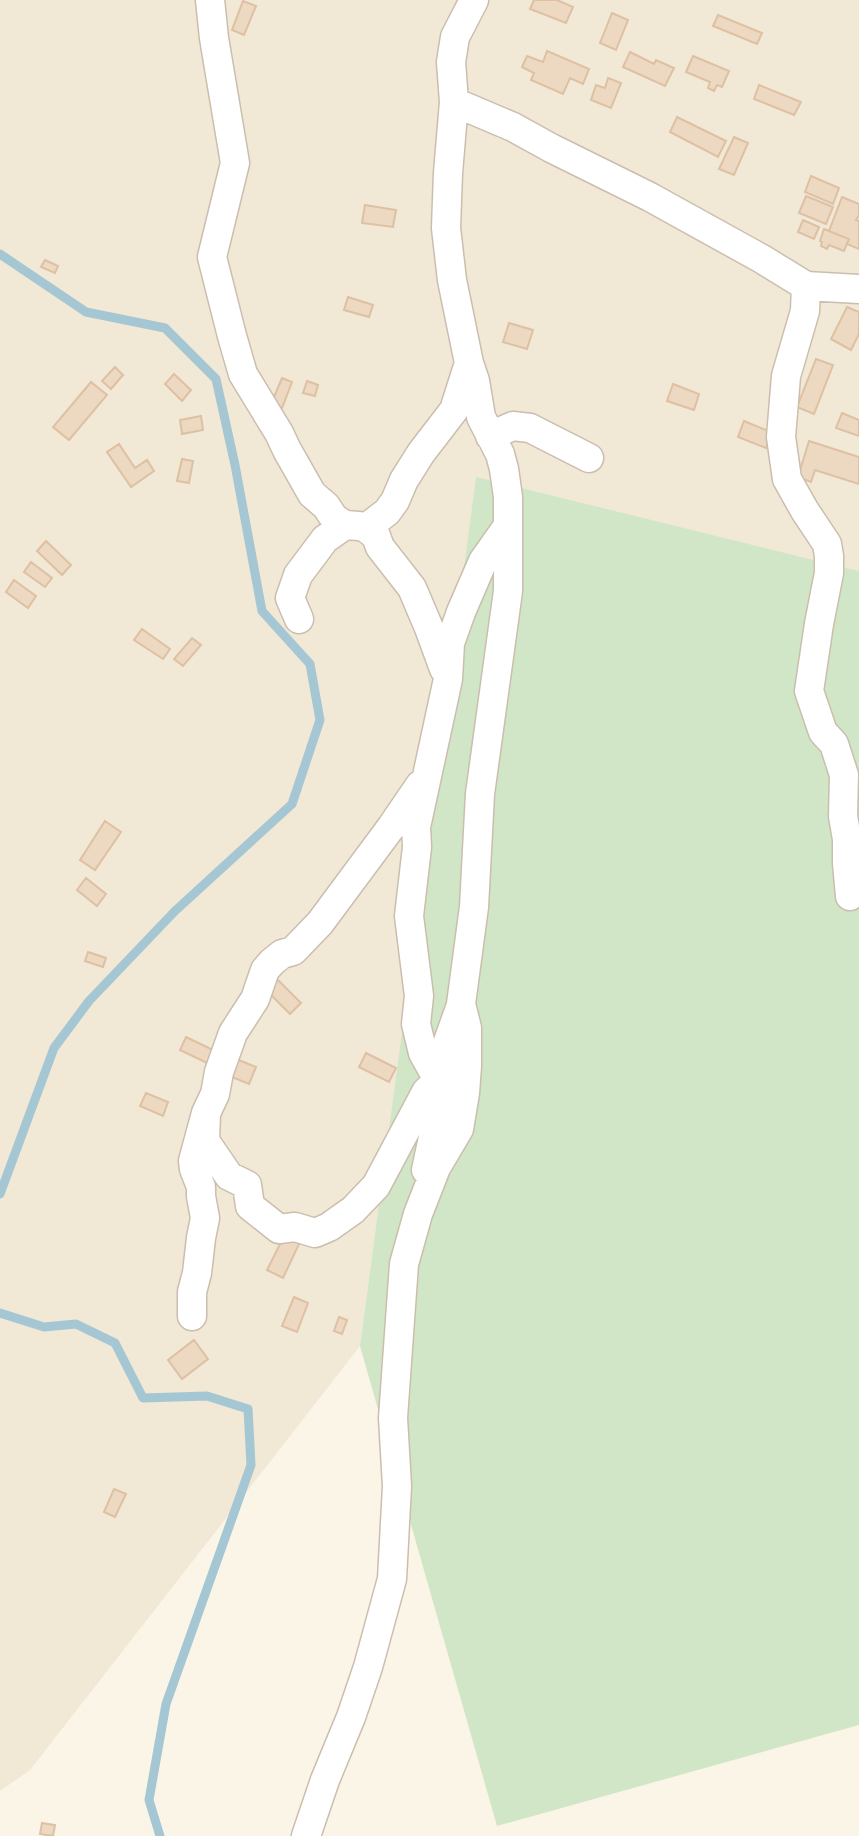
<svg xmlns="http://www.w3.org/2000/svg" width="859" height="1836" font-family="Mulish,sans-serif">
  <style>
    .residential { fill: #f1e8d6 }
    .green { fill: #d0e6c7 }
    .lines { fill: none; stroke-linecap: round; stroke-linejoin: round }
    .stream { stroke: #a5c6d3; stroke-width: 9 }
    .building { fill: #edd8c1; stroke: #dec0a3; stroke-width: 2 }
    .minor-casing { stroke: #cbbeae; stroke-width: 31 }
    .minor { stroke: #fff; stroke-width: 28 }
  </style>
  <rect width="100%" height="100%" fill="#faf5e7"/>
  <!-- residential -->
  <path class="residential" d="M 0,0 L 859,0 L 859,571 L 476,478 L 360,1346 L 30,1770 L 0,1791 Z"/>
  <!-- green -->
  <path class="green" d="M 476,477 L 859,571 L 859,1725 L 497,1826 L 360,1346 Z"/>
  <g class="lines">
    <!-- stream -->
    <path class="stream" d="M 0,254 L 86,312 L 165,328 L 216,379 L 235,465 L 262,611 L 310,664 L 320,720 L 292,804 L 175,911 L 89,1001 L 54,1048 L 0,1194
      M 0,1313 L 44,1327 L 76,1324 L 115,1343 L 143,1398 L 207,1396 L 248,1409 L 251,1465 L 166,1704 L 149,1800 L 160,1836"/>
  </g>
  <!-- building -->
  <path class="building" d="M 534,0 L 557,0 L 573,7 L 566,23 L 530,9 Z
    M 243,1 L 256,6 L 244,35 L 232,30 Z
    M 612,13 L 628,20 L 616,50 L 600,43 Z
    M 718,15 L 762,33 L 757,44 L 713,26 Z
    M 547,51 L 589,69 L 583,84 L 570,78 L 563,94 L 531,80 L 534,73 L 522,67 L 527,56 L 543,62 Z
    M 630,52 L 654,64 L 656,60 L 674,68 L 665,86 L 623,67 Z
    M 693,56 L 729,71 L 722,87 L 717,85 L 714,91 L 708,88 L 710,82 L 686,72 Z
    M 608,78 L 621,83 L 611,108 L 591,100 L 596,85 L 605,88 Z
    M 759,85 L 801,102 L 794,115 L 754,99 Z
    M 677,117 L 726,141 L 718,157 L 670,132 Z
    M 734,137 L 748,143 L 734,175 L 719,169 Z
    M 811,176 L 839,188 L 833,204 L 805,192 Z
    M 806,196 L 833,207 L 826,224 L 799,213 Z
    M 842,197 L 859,204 L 859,215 L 856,220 L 859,221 L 859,249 L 847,244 L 849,239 L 829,231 Z
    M 365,205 L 396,210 L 393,227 L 362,223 Z
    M 803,220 L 819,227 L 814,239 L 798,232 Z
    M 824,229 L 849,239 L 844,251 L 829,245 L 827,249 L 821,246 L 822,242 L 820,241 Z
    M 45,260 L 58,266 L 55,273 L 41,267 Z
    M 348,297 L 373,305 L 369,317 L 344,310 Z
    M 847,307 L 859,312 L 859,334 L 851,350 L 831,339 Z
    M 509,323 L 533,330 L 527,349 L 503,342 Z
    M 816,359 L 833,365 L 814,414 L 797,407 Z
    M 115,367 L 123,375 L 111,389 L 102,381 Z
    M 174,374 L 191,390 L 182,401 L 165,384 Z
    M 282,378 L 292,382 L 282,408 L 271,404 Z
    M 307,381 L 318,385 L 315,396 L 303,393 Z
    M 91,382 L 107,395 L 69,440 L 53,427 Z
    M 673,384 L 699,394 L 694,410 L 667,401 Z
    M 842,413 L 859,420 L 859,436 L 836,428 Z
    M 201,416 L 203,430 L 182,434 L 180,420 Z
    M 744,421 L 773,433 L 766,448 L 738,437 Z
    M 809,441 L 859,457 L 859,484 L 815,470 L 811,482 L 798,477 Z
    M 119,444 L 135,468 L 147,460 L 154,471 L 131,487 L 107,452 Z
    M 182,459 L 193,461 L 189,483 L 177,481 Z
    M 46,541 L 71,565 L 62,575 L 37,551 Z
    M 31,562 L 52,578 L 45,587 L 24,572 Z
    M 14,580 L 36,596 L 28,608 L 6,592 Z
    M 142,629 L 170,649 L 163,659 L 134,640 Z
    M 192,638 L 201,645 L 183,666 L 174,659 Z
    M 105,821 L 121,832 L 95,870 L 80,860 Z
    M 86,878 L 106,894 L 97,906 L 77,890 Z
    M 88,952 L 106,958 L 103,967 L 85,961 Z
    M 276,978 L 301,1003 L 290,1014 L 265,989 Z
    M 186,1037 L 213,1050 L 207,1063 L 180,1050 Z
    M 366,1053 L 396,1068 L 389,1082 L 359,1067 Z
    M 229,1056 L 256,1067 L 249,1084 L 222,1073 Z
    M 146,1093 L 168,1102 L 163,1116 L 140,1106 Z
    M 285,1234 L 300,1242 L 283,1278 L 267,1270 Z
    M 294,1297 L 308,1303 L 297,1332 L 282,1326 Z
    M 339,1317 L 347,1320 L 342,1334 L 334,1331 Z
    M 194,1340 L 208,1359 L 182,1379 L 168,1360 Z
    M 114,1489 L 126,1494 L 115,1517 L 104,1512 Z
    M 42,1823 L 55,1825 L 53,1836 L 40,1834 Z"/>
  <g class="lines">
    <defs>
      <path id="minor" d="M 210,0 L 214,38 L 235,163 L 212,257 L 232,336 L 243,374 L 279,433 L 287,450 L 312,494 L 326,506 L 334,518 L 345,525
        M 454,102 L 513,127 L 551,148 L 650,197 L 762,259 L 806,286 L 859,289
        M 806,286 L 805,311 L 786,376 L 781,437 L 787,479 L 805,511 L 827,544 L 829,556 L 829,573 L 819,624 L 809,691 L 823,732 L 834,744 L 844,775 L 843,816 L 847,839 L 847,863 L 850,896
        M 490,436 L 513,426 L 530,428 L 589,458
        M 366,528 L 387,512 L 395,501 L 404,480 L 421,453 L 454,410 L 469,363
        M 299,619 L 290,598 L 298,575 L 325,539 L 345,525 L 359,526 L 366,528 L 376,536 L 380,547 L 412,588 L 429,628 L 444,669
        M 206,1113 L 205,1141 L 229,1176 L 247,1185 L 250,1206 L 279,1229 L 295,1227 L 315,1233 L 329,1227 L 353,1210 L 376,1186 L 426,1092 L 438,1080 L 423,1053 L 416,1024 L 419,996 L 409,916 L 417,847 L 416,827 L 448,679 L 450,643 L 461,612 L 483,561 L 507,527
        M 426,1170 L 435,1128 L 438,1080 L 446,1047 L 460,1008
        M 192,1316 L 192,1292 L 197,1273 L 201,1238 L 205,1218 L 201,1196 L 201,1187 L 194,1169 L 193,1161 L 206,1113 L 215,1094 L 219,1072 L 233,1033 L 255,999 L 265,970 L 272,962 L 282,954 L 293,951 L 320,923 L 392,826 L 420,785
        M 306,1836 L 325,1780 L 351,1717 L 368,1667 L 392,1579 L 397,1486 L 393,1418 L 404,1264 L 418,1214 L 436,1168 L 459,1129 L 465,1093 L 467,1066 L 467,1028 L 461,1004 L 474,907 L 480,794 L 508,591 L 508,497 L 504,469 L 500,454 L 481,417 L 475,381 L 469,363 L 452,280 L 446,228 L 448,173 L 454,102 L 451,62 L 455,37 L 474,0"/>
    </defs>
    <!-- minor casing -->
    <use href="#minor" class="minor-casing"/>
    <!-- minor -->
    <use href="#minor" class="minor"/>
  </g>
</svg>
